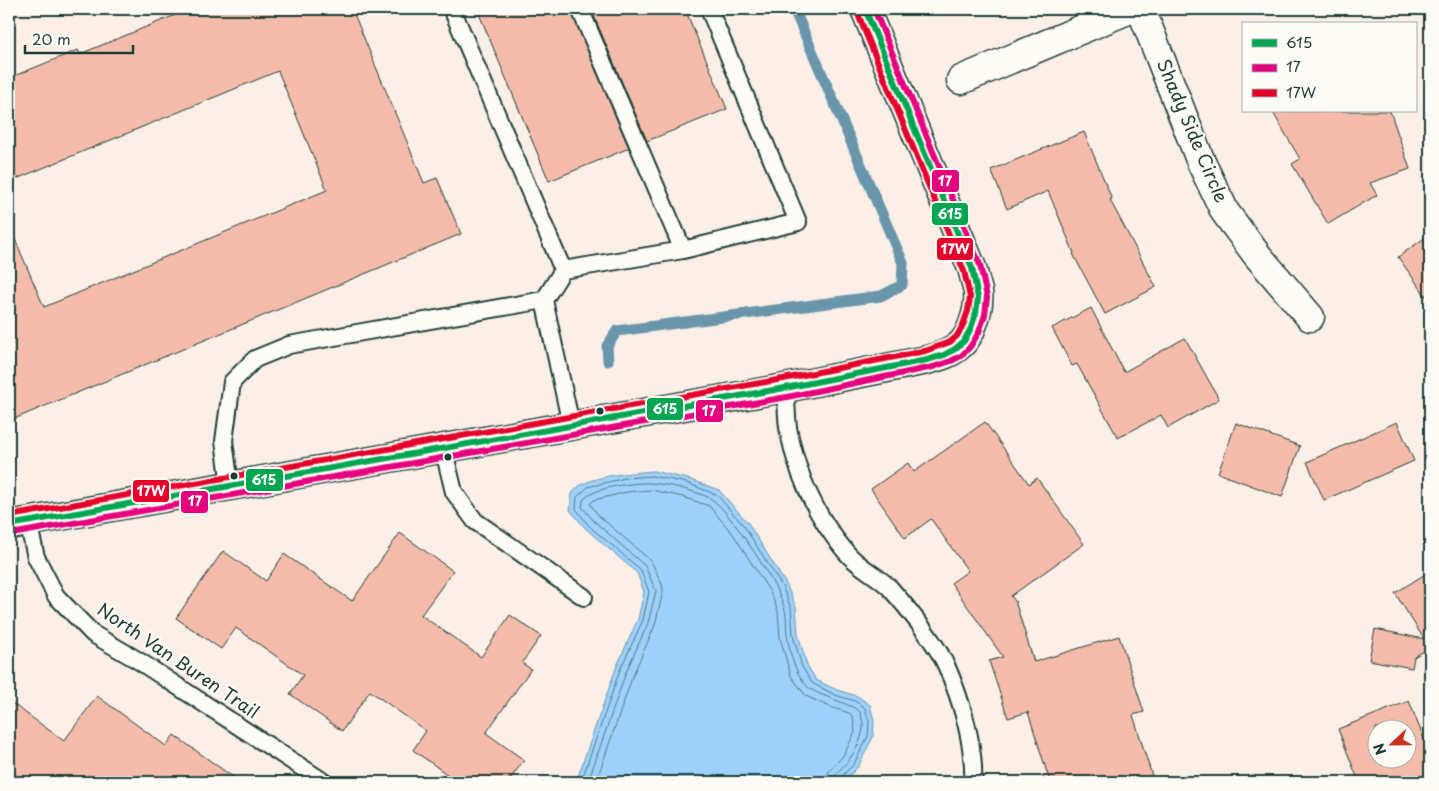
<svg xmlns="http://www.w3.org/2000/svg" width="1439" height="791" font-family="'Playpen Sans',sans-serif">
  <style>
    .water { fill: #9ed2fc; stroke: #6b96ac }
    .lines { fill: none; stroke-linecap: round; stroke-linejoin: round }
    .shore { stroke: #527984; stroke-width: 1 }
    .stream { stroke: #6b96ac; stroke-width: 11 }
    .building { fill: #f5bcab; stroke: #1f3d34; fill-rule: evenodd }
    .lane-casing { stroke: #1f3d34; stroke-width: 20 }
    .street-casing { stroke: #1f3d34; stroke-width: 31 }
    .secondary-casing { stroke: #1f3d34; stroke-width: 31 }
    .lane { stroke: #fdfcf7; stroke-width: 16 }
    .street { stroke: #fdfcf7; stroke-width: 28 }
    .secondary { stroke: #fdfcf7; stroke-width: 28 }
    .bus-1-casing { stroke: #fdfcf7; stroke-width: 10 }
    .bus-2-casing { stroke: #fdfcf7; stroke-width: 10 }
    .bus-3-casing { stroke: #fdfcf7; stroke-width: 10 }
    .bus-1 { stroke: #00a651; stroke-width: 6 }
    .bus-2 { stroke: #e5007d; stroke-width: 6 }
    .bus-3 { stroke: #e4002b; stroke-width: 6 }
    .bus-dot { fill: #1f3d34; stroke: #fdfcf7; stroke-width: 2 }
    .labels { text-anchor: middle; stroke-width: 4.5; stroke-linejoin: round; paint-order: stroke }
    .street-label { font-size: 18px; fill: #1f3d34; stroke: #fdfcf7 }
    .line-badge { stroke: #fdfcf7; stroke-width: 2 }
    .badge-label { font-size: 14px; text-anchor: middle; font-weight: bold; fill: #fff }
  </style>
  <rect width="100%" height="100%" fill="#fbefe8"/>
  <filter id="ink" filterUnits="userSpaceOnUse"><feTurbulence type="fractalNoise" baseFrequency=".02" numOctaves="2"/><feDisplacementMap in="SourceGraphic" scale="10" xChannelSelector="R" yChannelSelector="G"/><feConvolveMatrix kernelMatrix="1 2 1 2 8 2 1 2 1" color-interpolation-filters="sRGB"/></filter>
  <g filter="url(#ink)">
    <!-- water -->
    <path class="water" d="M 653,471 L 688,479 L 719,490 L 748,523 L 786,584 L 796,607 L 798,634 L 807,665 L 816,680 L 837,690 L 857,696 L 870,705 L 874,720 L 873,737 L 858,767 L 843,782 L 576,782 L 616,668 L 638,619 L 644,592 L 637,573 L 586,529 L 570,510 C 571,505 571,498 572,494 C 581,475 634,473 653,471 Z"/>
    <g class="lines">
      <!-- shore -->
      <path class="shore" d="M 581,782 L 620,670 L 643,620 L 649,592 L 641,570 L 589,526 L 576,509 L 577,497 L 588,487 L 625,478 L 652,476 L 687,483 L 717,495 L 744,526 L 782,586 L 791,608 L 793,635 L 802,667 L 812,683 L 835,695 L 855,701 L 865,708 L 869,721 L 868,736 L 854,764 L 841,777 L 840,782
        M 588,782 L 626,672 L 648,623 L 656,591 L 645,566 L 594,521 L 582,507 L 583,500 C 595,487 626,484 643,483 C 659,482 700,491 713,500 C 730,512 781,589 785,610 C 787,617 786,625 787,633 C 788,644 792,662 798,673 C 801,678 806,687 812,690 C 821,696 856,706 860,712 C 861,714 862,720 863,723 C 864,735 856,751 848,761 C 843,768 834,772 834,782
        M 596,782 L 633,675 L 655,625 L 663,591 L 662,584 L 651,561 L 599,516 L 590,504 L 594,500 L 627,492 L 651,490 L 683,497 L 709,506 L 733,534 L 770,592 L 778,611 L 780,638 L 791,676 L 806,696 L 830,707 L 849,713 L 853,717 L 855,732 L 843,756 L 829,771 L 826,782"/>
      <!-- stream -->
      <path class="stream" d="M 608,361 L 607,346 L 617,331 L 881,296 L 902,285 L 903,263 L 794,9"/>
    </g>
    <!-- building -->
    <path class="building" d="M 190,9 L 352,9 L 424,183 L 437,178 L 461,234 L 9,421 L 9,225 L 44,307 L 327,190 L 278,71 L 9,182 L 9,78 L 78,50 L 80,54 Z
      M 477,9 L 570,9 L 629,148 L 549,181 Z
      M 591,9 L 685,9 L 727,109 L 647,141 Z
      M 1272,111 L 1390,111 L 1410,169 L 1370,183 L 1377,195 L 1328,224 L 1292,164 L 1300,159 Z
      M 1084,132 L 1112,199 L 1110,200 L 1156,287 L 1105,314 L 1073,254 L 1074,253 L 1048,191 L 1007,209 L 991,170 Z
      M 1430,234 L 1430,302 L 1398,257 Z
      M 1091,308 L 1124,372 L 1185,338 L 1219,399 L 1168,428 L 1161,415 L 1118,438 L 1077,364 L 1072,366 L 1052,328 Z
      M 985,422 L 1029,484 L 1037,478 L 1084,544 L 1011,596 L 1015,601 L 1034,662 L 1119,636 L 1144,712 L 1133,715 L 1154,782 L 1050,782 L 1028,712 L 1008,718 L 989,661 L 1003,657 L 951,583 L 968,571 L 931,519 L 905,538 L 871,489 L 908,463 L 914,472 Z
      M 1397,422 L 1414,461 L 1324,500 L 1307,462 Z
      M 1236,423 L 1300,446 L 1282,497 L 1218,473 Z
      M 400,533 L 453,571 L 421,615 L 481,657 L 510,615 L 541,636 L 522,663 L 531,669 L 486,733 L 524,760 L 508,782 L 458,782 L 413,750 L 426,731 L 370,691 L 342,731 L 290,694 L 303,675 L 236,628 L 221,649 L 176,618 L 223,551 L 266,581 L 284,554 L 352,601 Z
      M 1430,571 L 1430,650 L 1429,648 L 1414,657 L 1412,668 L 1369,660 L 1375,629 L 1424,639 L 1395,593 Z
      M 97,696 L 166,746 L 174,735 L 240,782 L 9,782 L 9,701 L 64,741 Z
      M 1409,701 L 1430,754 L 1430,782 L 1359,782 L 1338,729 ZM 1376,728 L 1406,728 L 1406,758 L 1376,758 Z"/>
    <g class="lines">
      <defs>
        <path id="lane" d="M 452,9 L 563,270 L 544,300 L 571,425
          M 580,9 L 683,250
          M 563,270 L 683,250 L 798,222 L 709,9
          M 785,388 C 787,403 786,419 789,433 C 798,476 817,518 846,552 C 858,567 877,575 890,588 C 906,606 936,643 946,665 C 961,699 975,745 973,782
          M 443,447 L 454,492 L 475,521 L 584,597
          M 230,485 L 224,441 L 232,382 L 255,359 L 289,345 L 544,300
          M 28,522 L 36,557 L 56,596 L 93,634 L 139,661 L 324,782"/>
        <path id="street" d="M 1141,9 L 1201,162 L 1225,212 L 1257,255 L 1310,317
          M 961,80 L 1130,9"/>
        <path id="secondary" d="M 9,525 L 785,388 L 927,360 C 938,357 950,354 959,346 C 972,336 980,307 978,291 C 976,284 974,276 972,268 L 865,9"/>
      </defs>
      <!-- lane casing -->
      <use href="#lane" class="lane-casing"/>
      <!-- street casing -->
      <use href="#street" class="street-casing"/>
      <!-- secondary casing -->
      <use href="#secondary" class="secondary-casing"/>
      <!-- lane -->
      <use href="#lane" class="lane"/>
      <!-- street -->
      <use href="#street" class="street"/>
      <!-- secondary -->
      <use href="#secondary" class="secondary"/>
      <defs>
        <path id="bus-1" d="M 9,525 L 785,388 L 927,360 L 944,355 L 955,349 L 964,341 L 971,328 L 976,313 L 978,298 L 972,268 L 865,9"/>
        <path id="bus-2" d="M 11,534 L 787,397 L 933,367 L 951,361 L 961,356 L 970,347 L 979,332 L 985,315 L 987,297 L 980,265 L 874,9"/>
        <path id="bus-3" d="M 9,516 L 783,379 L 925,351 L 950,342 L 957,336 L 963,325 L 968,311 L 970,297 L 964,271 L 857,12"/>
      </defs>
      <!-- bus-1 casing -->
      <use href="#bus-1" class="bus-1-casing"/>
      <!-- bus-2 casing -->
      <use href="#bus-2" class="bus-2-casing"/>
      <!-- bus-3 casing -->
      <use href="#bus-3" class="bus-3-casing"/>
      <!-- bus-1 -->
      <use href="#bus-1" class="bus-1"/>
      <!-- bus-2 -->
      <use href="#bus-2" class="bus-2"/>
      <!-- bus-3 -->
      <use href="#bus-3" class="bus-3"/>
    </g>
  </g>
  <!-- markers -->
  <g class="bus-dot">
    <circle cx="600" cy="411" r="4.5"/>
    <circle cx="448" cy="457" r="4.5"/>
    <circle cx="234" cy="476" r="4.5"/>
  </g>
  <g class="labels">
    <!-- street labels -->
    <g class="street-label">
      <text transform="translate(1192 131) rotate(67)" y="6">Shady Side Circle</text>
      <text transform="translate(178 661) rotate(34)" y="6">North Van Buren Trail</text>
    </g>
  </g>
  <g class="line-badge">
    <rect x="931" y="169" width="29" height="24" rx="5" fill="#e5007d"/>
    <rect x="931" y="202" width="38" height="24" rx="5" fill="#00a651"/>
    <rect x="936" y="237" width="38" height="24" rx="5" fill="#e4002b"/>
    <rect x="646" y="397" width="38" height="24" rx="5" fill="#00a651"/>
    <rect x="695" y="399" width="29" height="24" rx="5" fill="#e5007d"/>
    <rect x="245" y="468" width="39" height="24" rx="5" fill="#00a651"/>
    <rect x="132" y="479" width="38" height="24" rx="5" fill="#e4002b"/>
    <rect x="180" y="490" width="29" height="24" rx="5" fill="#e5007d"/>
  </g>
  <g class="badge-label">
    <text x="945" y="186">17</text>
    <text x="950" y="219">615</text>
    <text x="955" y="254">17W</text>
    <text x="665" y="414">615</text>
    <text x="709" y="416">17</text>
    <text x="264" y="485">615</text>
    <text x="151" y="496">17W</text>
    <text x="195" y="506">17</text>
  </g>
  <!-- margin -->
  <rect width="1439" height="791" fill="none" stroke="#fdfcf7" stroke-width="30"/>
  <rect x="15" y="15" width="1409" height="761" fill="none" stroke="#1f3d34" stroke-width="2" filter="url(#ink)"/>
  <!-- legend -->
  <rect x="1242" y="22" width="175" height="90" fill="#fdfcf7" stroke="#a4b0a9"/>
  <rect x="1252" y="39" width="25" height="8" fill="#00a651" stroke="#a4b0a9"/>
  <text x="1286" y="48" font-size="15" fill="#1f3d34">615</text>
  <rect x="1252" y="64" width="25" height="8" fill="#e5007d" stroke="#a4b0a9"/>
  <text x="1286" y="72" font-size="15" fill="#1f3d34">17</text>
  <rect x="1252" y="89" width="25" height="8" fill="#e4002b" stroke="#a4b0a9"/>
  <text x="1286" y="98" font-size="15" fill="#1f3d34">17W</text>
  <!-- north arrow -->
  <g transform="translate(1392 744) rotate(248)"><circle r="24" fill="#fdfcf7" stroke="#a4b0a9"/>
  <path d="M0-4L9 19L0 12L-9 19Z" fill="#c8321e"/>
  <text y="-8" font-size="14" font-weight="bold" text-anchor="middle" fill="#1f3d34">N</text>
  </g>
  <!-- scale -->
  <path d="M25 45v8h108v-8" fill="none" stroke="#1f3d34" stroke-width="2.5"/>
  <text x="32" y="45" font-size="15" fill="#1f3d34" stroke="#fdfcf7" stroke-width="4" paint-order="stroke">20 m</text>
</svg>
